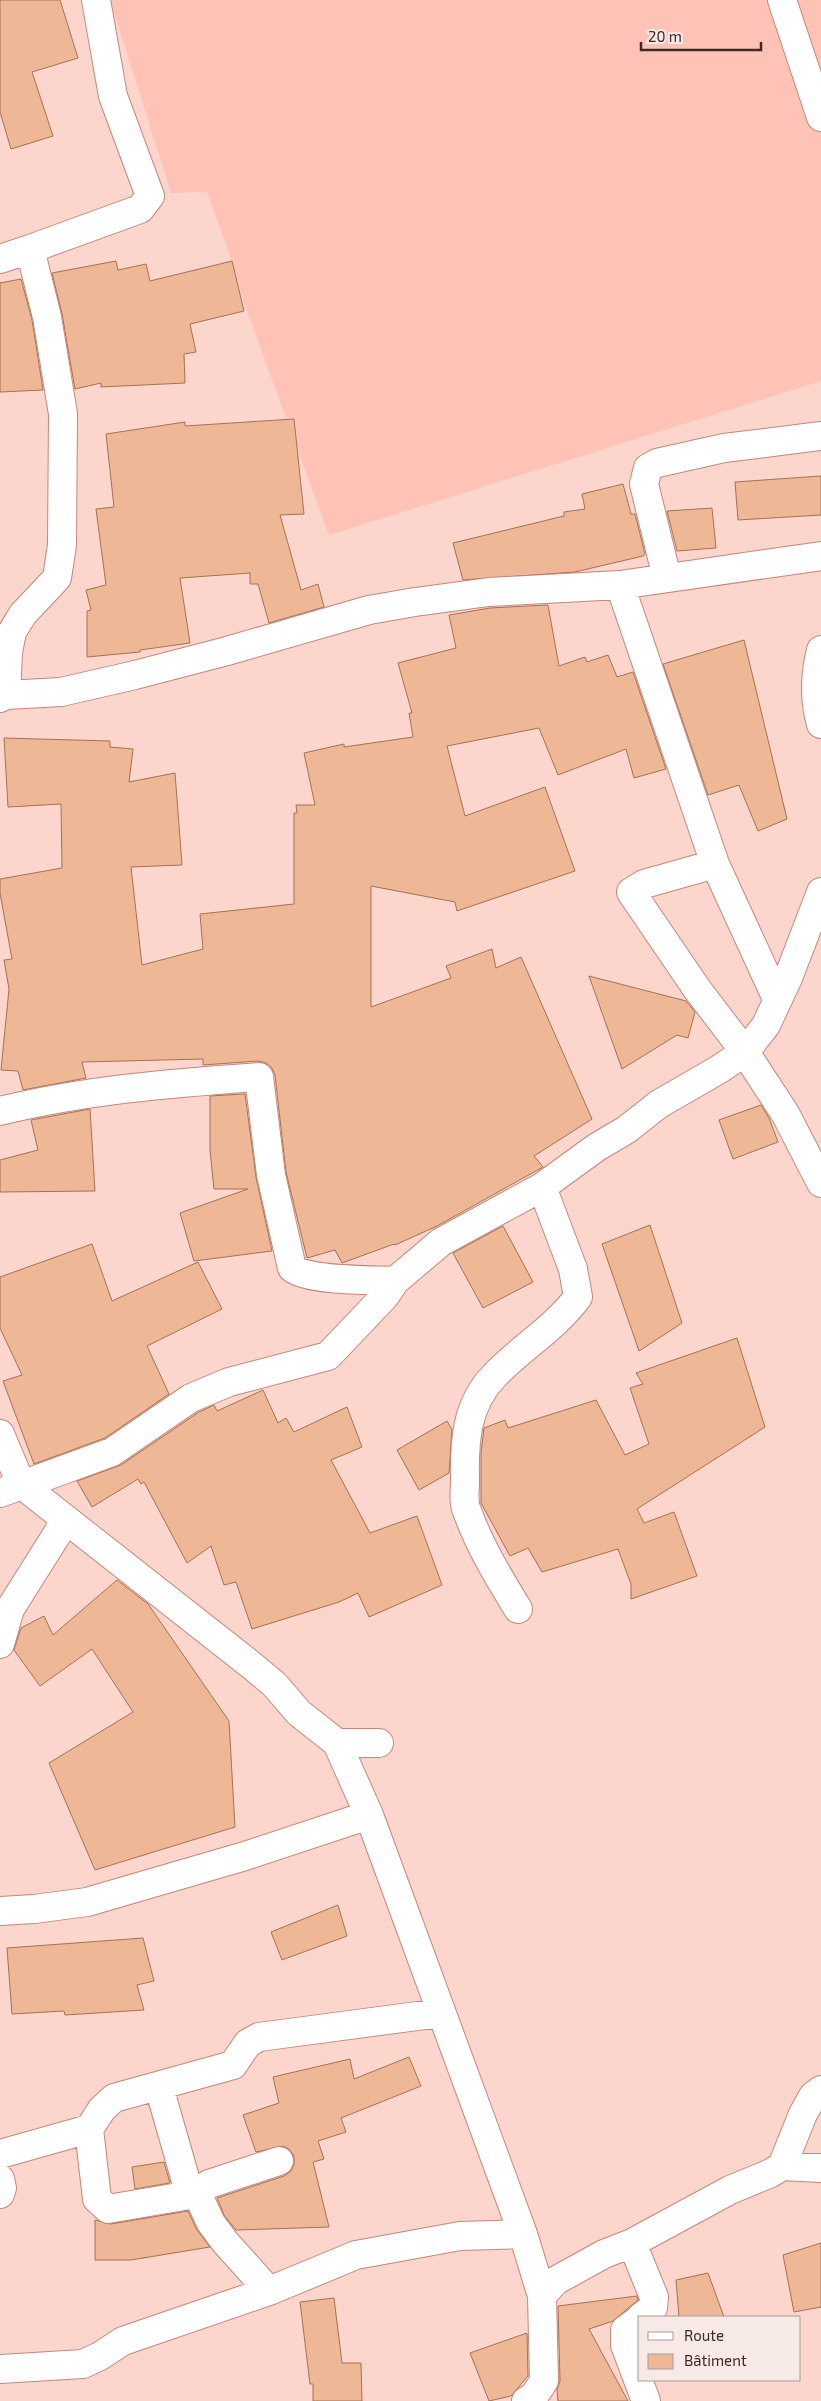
<svg xmlns="http://www.w3.org/2000/svg" width="821" height="2401" font-family="'Exo 2',sans-serif">
  <style>
    .built { fill: #fec3b6 }
    .building { fill: #eeb796; stroke: #a47353 }
    .lines { fill: none; stroke-linecap: round; stroke-linejoin: round }
    .minor-casing { stroke: #c4877a; stroke-width: 30 }
    .minor { stroke: #fff; stroke-width: 28 }
  </style>
  <rect width="100%" height="100%" fill="#fcd5cc"/>
  <!-- built -->
  <path class="built" d="M 110,0 L 821,0 L 821,381 L 329,535 L 239,289 L 232,261 L 207,192 L 171,193 Z"/>
  <!-- building -->
  <path class="building" d="M 0,0 L 60,0 L 78,58 L 32,72 L 53,136 L 11,149 L 0,112 Z
    M 116,261 L 118,270 L 146,264 L 150,281 L 232,261 L 244,311 L 190,324 L 196,352 L 184,354 L 185,383 L 101,387 L 101,383 L 75,389 L 62,314 L 52,273 Z
    M 21,279 L 32,320 L 43,390 L 0,392 L 0,283 Z
    M 294,419 L 304,514 L 280,515 L 301,590 L 318,584 L 324,607 L 269,623 L 258,584 L 250,584 L 250,573 L 180,578 L 190,643 L 140,650 L 140,652 L 87,657 L 87,611 L 91,610 L 86,590 L 106,585 L 96,509 L 114,507 L 106,434 L 185,422 L 185,426 Z
    M 821,476 L 821,515 L 738,520 L 735,482 Z
    M 623,484 L 631,514 L 635,514 L 645,554 L 643,556 L 575,572 L 463,580 L 453,543 L 564,516 L 564,512 L 585,509 L 582,494 Z
    M 712,508 L 716,548 L 677,551 L 667,511 Z
    M 548,605 L 559,666 L 585,657 L 587,662 L 608,655 L 617,677 L 633,672 L 666,769 L 634,778 L 626,749 L 558,775 L 539,728 L 447,746 L 465,816 L 545,787 L 575,871 L 457,911 L 455,902 L 371,886 L 371,1007 L 451,978 L 446,966 L 492,949 L 496,968 L 521,957 L 592,1119 L 534,1156 L 543,1167 L 437,1226 L 395,1245 L 394,1244 L 342,1263 L 335,1250 L 307,1258 L 286,1172 L 275,1075 L 272,1068 L 266,1063 L 258,1061 L 203,1065 L 203,1059 L 82,1062 L 86,1078 L 23,1090 L 18,1071 L 1,1070 L 9,989 L 4,960 L 12,959 L 0,893 L 0,879 L 62,868 L 61,804 L 8,807 L 4,738 L 110,741 L 110,747 L 133,749 L 129,782 L 175,773 L 182,865 L 131,867 L 142,965 L 203,949 L 200,914 L 294,904 L 294,813 L 297,813 L 296,805 L 315,805 L 304,753 L 344,744 L 344,747 L 413,737 L 409,713 L 412,713 L 398,663 L 456,648 L 449,615 L 490,608 Z
    M 744,640 L 787,819 L 758,831 L 739,785 L 708,795 L 663,664 Z
    M 589,976 L 686,1001 L 695,1012 L 688,1038 L 677,1035 L 622,1069 Z
    M 245,1094 L 256,1177 L 272,1251 L 194,1261 L 180,1213 L 248,1189 L 214,1189 L 210,1150 L 210,1096 Z
    M 761,1105 L 769,1118 L 778,1142 L 733,1159 L 719,1120 Z
    M 90,1109 L 95,1191 L 0,1192 L 0,1160 L 38,1150 L 31,1120 Z
    M 650,1225 L 682,1323 L 639,1351 L 602,1244 Z
    M 503,1226 L 533,1282 L 483,1308 L 453,1253 Z
    M 92,1244 L 112,1301 L 198,1262 L 222,1309 L 147,1346 L 169,1394 L 105,1438 L 34,1464 L 3,1381 L 22,1375 L 0,1328 L 0,1277 Z
    M 737,1338 L 765,1427 L 637,1509 L 644,1523 L 674,1512 L 697,1576 L 631,1599 L 631,1584 L 618,1549 L 542,1572 L 528,1548 L 510,1556 L 481,1503 L 481,1453 L 484,1428 L 505,1420 L 508,1428 L 596,1400 L 625,1455 L 649,1444 L 630,1388 L 643,1384 L 636,1373 Z
    M 263,1390 L 278,1423 L 286,1418 L 294,1432 L 347,1407 L 362,1447 L 331,1460 L 370,1533 L 417,1516 L 442,1585 L 369,1617 L 358,1593 L 339,1602 L 252,1629 L 236,1582 L 224,1585 L 211,1546 L 187,1563 L 144,1482 L 141,1484 L 138,1479 L 92,1507 L 77,1481 L 121,1465 L 199,1412 L 214,1405 L 217,1411 Z
    M 447,1421 L 452,1430 L 449,1473 L 419,1490 L 397,1450 Z
    M 117,1580 L 148,1604 L 229,1721 L 235,1827 L 95,1870 L 49,1763 L 133,1712 L 92,1649 L 40,1686 L 14,1650 L 21,1628 L 44,1616 L 53,1635 Z
    M 338,1905 L 347,1936 L 282,1960 L 271,1932 Z
    M 143,1938 L 154,1981 L 137,1985 L 144,2010 L 65,2015 L 64,2011 L 12,2014 L 7,1948 Z
    M 409,2057 L 421,2086 L 341,2118 L 346,2132 L 318,2141 L 324,2159 L 313,2162 L 329,2227 L 236,2230 L 224,2215 L 217,2198 L 284,2176 L 290,2172 L 294,2165 L 294,2156 L 289,2149 L 283,2146 L 256,2152 L 243,2115 L 279,2103 L 273,2077 L 350,2059 L 354,2079 Z
    M 164,2162 L 170,2183 L 135,2189 L 132,2167 Z
    M 188,2211 L 197,2230 L 210,2247 L 131,2260 L 95,2260 L 95,2220 L 111,2224 Z
    M 821,2243 L 821,2307 L 794,2312 L 783,2255 Z
    M 708,2273 L 724,2317 L 679,2317 L 676,2280 Z
    M 637,2296 L 638,2300 L 613,2321 L 589,2329 L 628,2401 L 558,2401 L 557,2390 L 560,2381 L 558,2306 Z
    M 334,2298 L 342,2363 L 361,2363 L 362,2401 L 313,2401 L 313,2384 L 310,2384 L 300,2302 Z
    M 527,2333 L 528,2376 L 511,2396 L 489,2401 L 470,2353 Z"/>
  <g class="lines">
    <defs>
      <path id="minor" d="M 782,0 L 821,117
        M 0,259 L 30,249
        M 667,578 L 644,484 L 648,468 L 657,463 L 724,448 L 821,436
        M 620,585 L 715,864 L 777,999
        M 821,650 C 815,674 814,700 821,724
        M 6,695 L 8,652 L 12,632 L 23,614 L 57,578 L 62,545 L 63,414 L 47,317 L 30,249 L 140,209 L 150,196 L 113,96 L 96,0
        M 0,698 L 6,695 L 61,692 L 135,675 L 227,651 L 369,610 L 415,602 L 489,592 L 620,585 L 821,556
        M 715,864 L 644,884 L 631,892 L 697,989 L 745,1052 L 786,1115 L 821,1183
        M 0,1111 C 85,1090 172,1083 259,1077 L 271,1175 L 292,1268 C 308,1281 371,1280 395,1281
        M 0,1434 L 21,1484 L 251,1665 L 274,1684 L 299,1713 L 337,1743 L 379,1743
        M 0,1493 L 112,1452 L 191,1398 L 229,1382 L 328,1356 L 385,1296 L 395,1281 L 441,1242 L 542,1187
        M 518,1609 C 499,1578 479,1545 467,1511 C 463,1503 465,1490 465,1481 C 464,1442 466,1404 495,1375 C 522,1347 555,1328 578,1297 L 573,1269 L 542,1187 L 597,1147 L 626,1130 L 659,1104 L 718,1070 L 745,1052 L 766,1025 L 788,978 L 821,892
        M 0,1644 L 10,1609 L 66,1520
        M 337,1743 L 369,1815 L 523,2234 L 542,2296
        M 0,1911 L 34,1909 L 87,1902 L 245,1856 L 369,1815
        M 159,2087 L 190,2195
        M 89,2129 L 97,2199 L 108,2209 L 190,2195 L 209,2184 L 279,2161
        M 0,2154 L 89,2129 L 102,2109 L 114,2098 L 233,2065 L 248,2043 L 259,2037 L 440,2013
        M 782,2166 L 821,2168
        M 0,2179 L 2,2188 L 0,2194
        M 196,2191 L 211,2223 L 225,2242 L 269,2291
        M 632,2243 L 654,2297 L 653,2308 L 641,2317
        M 640,2319 L 625,2330 L 625,2345 L 646,2401
        M 0,2369 L 83,2364 L 100,2356 L 123,2341 L 269,2291 L 356,2255 L 460,2236 L 523,2234
        M 526,2401 L 534,2396 L 544,2381 L 542,2296 L 555,2281 L 604,2254 L 632,2243 L 730,2190 L 771,2173 L 782,2166 L 803,2114 L 813,2096 L 821,2090"/>
    </defs>
    <!-- minor casing -->
    <use href="#minor" class="minor-casing"/>
    <!-- minor -->
    <use href="#minor" class="minor"/>
  </g>
  <!-- legend -->
  <rect x="638" y="2316" width="162" height="65" fill="#f6e9e6" stroke="#ae9c98"/>
  <rect x="648" y="2332" width="25" height="8" fill="#ffffff" stroke="#ae9c98"/>
  <text x="684" y="2341" font-size="15" fill="#412823">Route</text>
  <rect x="648" y="2354" width="25" height="15" fill="#eeb796" stroke="#ae9c98"/>
  <text x="684" y="2366" font-size="15" fill="#412823">Bâtiment</text>
  <!-- scale -->
  <path d="M641 42v8h120v-8" fill="none" stroke="#412823" stroke-width="2.5"/>
  <text x="648" y="42" font-size="15" fill="#412823" stroke="#f6e9e6" stroke-width="4" paint-order="stroke">20 m</text>
</svg>
